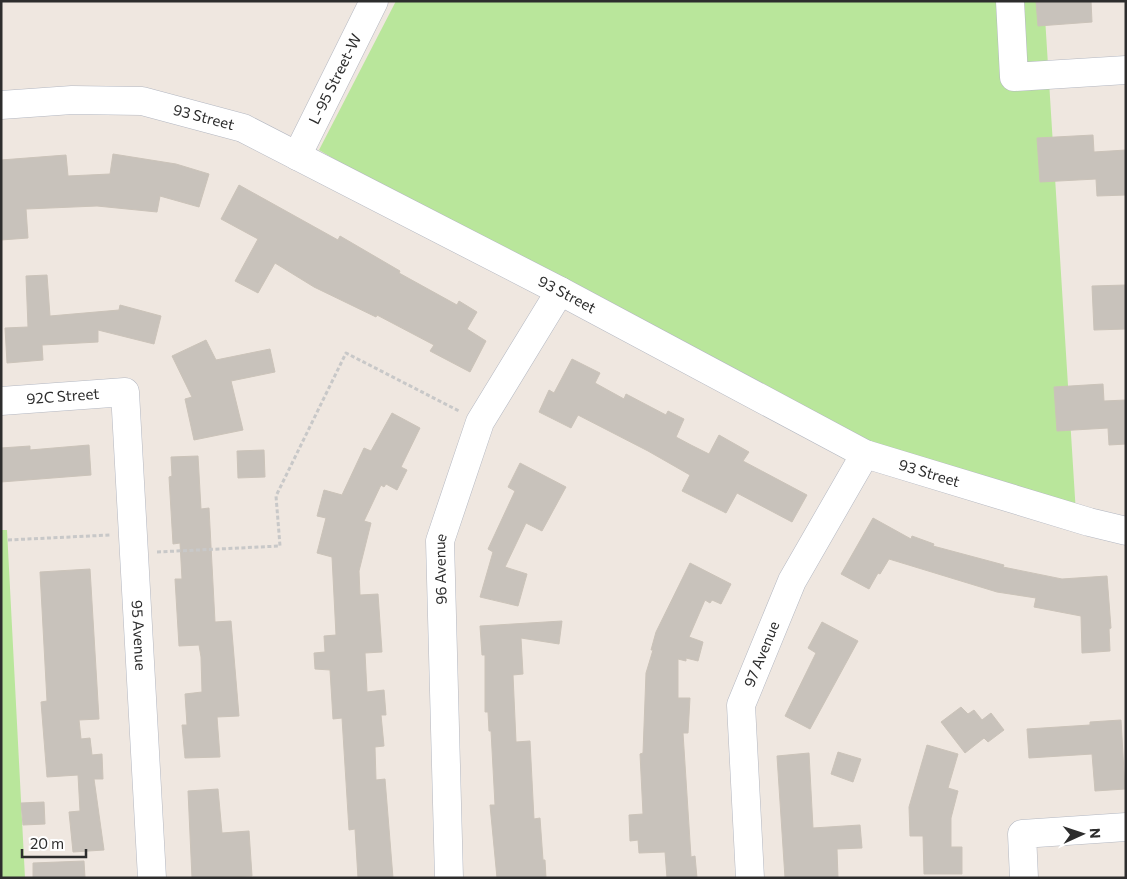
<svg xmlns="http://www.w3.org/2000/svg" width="1127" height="879" font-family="Commissioner,sans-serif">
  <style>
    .green { fill: #b9e69b }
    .building { fill: #c8c2bb; stroke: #cbc3b9 }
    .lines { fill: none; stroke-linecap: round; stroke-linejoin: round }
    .minor-casing { stroke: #b3b7c1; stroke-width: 29 }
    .path { stroke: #c8c8c8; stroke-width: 3; stroke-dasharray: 4 2.5; stroke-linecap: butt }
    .minor { stroke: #fff; stroke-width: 28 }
    .labels { text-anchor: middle; stroke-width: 5; stroke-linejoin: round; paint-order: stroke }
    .street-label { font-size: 15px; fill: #2d2d2d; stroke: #fff }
  </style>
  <rect width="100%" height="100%" fill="#efe7e0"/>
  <!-- green -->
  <path class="green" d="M 396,1 L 1044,1 L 1077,530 L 851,463 L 319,150 Z
    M 1,530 L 7,530 L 25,878 L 1,878 Z"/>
  <!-- building -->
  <path class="building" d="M 1036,1 L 1091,1 L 1092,22 L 1038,26 Z
    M 1093,135 L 1094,152 L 1126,150 L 1126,195 L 1097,196 L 1096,179 L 1040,182 L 1037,138 Z
    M 113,154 L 176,164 L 209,174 L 199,207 L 160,196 L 157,212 L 97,206 L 26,209 L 28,238 L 1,240 L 1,160 L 66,155 L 68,176 L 110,174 Z
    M 239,185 L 338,240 L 340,236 L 400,271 L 399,273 L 457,305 L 459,301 L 477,312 L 467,329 L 486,341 L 470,372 L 430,351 L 434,345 L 377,315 L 376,317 L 314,287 L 275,263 L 258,293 L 235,281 L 258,239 L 221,219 Z
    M 47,275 L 50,316 L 119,310 L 120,305 L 161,316 L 154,344 L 98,330 L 98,342 L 42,345 L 43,360 L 7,363 L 5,328 L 28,327 L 26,276 Z
    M 1126,285 L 1126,329 L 1094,330 L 1092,286 Z
    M 206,340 L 216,360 L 270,349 L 275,372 L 231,381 L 243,430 L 194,440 L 185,399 L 192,397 L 172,356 Z
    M 572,359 L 600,373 L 595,383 L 624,399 L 626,394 L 666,415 L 668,411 L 684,419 L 676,437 L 691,445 L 709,454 L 719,435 L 749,452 L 743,461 L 807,495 L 792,522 L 737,493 L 726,513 L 682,491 L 690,475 L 648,451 L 578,415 L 571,428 L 539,412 L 549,390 L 554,393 Z
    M 1103,384 L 1104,401 L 1126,400 L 1126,444 L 1109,445 L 1108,428 L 1057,431 L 1054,387 Z
    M 392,413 L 420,428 L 401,467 L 407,470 L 397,490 L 386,484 L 384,487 L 381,485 L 364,521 L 371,523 L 359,571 L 360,595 L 378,594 L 382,652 L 365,653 L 367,692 L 384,690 L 386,715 L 381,715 L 384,746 L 375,747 L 376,780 L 385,779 L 393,878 L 358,878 L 355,829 L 349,830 L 342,718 L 333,719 L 330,670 L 315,669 L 314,653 L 325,652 L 324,636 L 336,635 L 332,557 L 317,553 L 326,518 L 317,516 L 324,490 L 342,495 L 364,448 L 371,451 Z
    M 89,445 L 91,475 L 1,482 L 1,448 L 30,446 L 30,450 Z
    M 264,450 L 265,477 L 238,478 L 237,451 Z
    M 198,456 L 201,509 L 209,508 L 215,622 L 231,621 L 239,716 L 217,717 L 220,757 L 185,758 L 182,725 L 187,725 L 185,694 L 202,692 L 201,657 L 199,645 L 179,646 L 175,579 L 182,579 L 180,543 L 173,544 L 169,477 L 172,476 L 171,457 Z
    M 520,463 L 566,487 L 542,531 L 526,523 L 505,567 L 527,574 L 518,606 L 480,597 L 493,552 L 488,549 L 515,491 L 508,487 Z
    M 873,518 L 911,539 L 912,536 L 934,544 L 933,546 L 1004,565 L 1003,567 L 1062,579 L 1107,576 L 1111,628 L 1109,629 L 1110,651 L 1082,653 L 1081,616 L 1034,607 L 1036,598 L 997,592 L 889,559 L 880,574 L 878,573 L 869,589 L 841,574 Z
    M 690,563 L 731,584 L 721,604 L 712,600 L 710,603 L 705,600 L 689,637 L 703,642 L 698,661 L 686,658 L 686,661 L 678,659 L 678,698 L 690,698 L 688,733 L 683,733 L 691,857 L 695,856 L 697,878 L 667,878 L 665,852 L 639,853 L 638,840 L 630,841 L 629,815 L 643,814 L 640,754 L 643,753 L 646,673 L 653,650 L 651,650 L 656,632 Z
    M 90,569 L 99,719 L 79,720 L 81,739 L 90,738 L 92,755 L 102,754 L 103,779 L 94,779 L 104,850 L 73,852 L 69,812 L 80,811 L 78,775 L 47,777 L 41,702 L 47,701 L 40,572 Z
    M 562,621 L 559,644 L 521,638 L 523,674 L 513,675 L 516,742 L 530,741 L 534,819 L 540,818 L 543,860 L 545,860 L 546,878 L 497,878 L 490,805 L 495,805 L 491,731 L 489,731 L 488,712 L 485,712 L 485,655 L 482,655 L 480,626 Z
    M 822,622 L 858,641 L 810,729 L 785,716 L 816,653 L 808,648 Z
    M 961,707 L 968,714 L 974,710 L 982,720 L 991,713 L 1004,730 L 988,742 L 984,738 L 965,753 L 941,722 Z
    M 1121,720 L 1125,789 L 1095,791 L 1092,754 L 1029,758 L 1027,729 L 1090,725 L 1090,722 Z
    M 927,745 L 958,754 L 948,788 L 958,791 L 951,818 L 951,847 L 962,847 L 962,874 L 924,874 L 923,836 L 910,836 L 909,807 Z
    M 838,752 L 861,759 L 853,782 L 831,774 Z
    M 809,753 L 813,828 L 860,825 L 862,848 L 837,849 L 838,878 L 785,878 L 777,756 Z
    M 218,789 L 222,833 L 249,831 L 252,876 L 192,878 L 188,791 Z
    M 44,802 L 45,824 L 23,825 L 21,803 Z
    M 84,861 L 85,878 L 33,878 L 33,863 Z"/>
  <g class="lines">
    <defs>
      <g id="minor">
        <path d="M 1010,1 L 1014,77 L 1126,70"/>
        <path id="s1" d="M 1,105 L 72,100 L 142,101 L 243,128 L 560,291 L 865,454 L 1089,522 L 1126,531"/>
        <path id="s2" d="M 297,156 L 374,1"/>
        <path id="s3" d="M 1,401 L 125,392 L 152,878"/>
        <path id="s4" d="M 449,878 L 440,541 L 480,422 L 560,291"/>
        <path id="s5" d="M 750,878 L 741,705 L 792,581 L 865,454"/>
        <path d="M 1024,878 L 1022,834 L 1126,827"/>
      </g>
    </defs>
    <!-- minor casing -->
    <use href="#minor" class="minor-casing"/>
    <!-- path -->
    <path class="path" d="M 8,540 L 110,535
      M 157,552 L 280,546 L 276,496 L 346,353 L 459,411"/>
    <!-- minor -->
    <use href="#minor" class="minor"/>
  </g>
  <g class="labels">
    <!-- street labels -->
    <g class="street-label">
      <text dy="5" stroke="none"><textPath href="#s2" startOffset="86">L-95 Street-W</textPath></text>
      <text dy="5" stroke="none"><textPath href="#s1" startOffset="205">93 Street</textPath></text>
      <text dy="5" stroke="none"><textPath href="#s1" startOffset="610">93 Street</textPath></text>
      <text dy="5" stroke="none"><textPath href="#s3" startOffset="62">92C Street</textPath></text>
      <text dy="5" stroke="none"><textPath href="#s1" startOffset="1015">93 Street</textPath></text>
      <text dy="5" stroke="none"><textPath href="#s4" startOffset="309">96 Avenue</textPath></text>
      <text dy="5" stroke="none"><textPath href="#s3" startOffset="368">95 Avenue</textPath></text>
      <text dy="5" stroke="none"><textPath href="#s5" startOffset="228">97 Avenue</textPath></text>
    </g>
  </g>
  <!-- border -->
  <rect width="1127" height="879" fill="none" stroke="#2d2d2d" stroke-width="5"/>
  <!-- north arrow -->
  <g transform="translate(1082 834) rotate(87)" stroke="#ffffff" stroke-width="4" paint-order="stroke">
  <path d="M0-4L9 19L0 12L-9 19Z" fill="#2d2d2d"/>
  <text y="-8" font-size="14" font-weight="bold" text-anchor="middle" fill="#2d2d2d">N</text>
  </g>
  <!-- scale -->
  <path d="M22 849v8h64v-8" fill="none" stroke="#2d2d2d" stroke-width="2.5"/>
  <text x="30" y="849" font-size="15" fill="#2d2d2d" stroke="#ffffff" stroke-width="4" paint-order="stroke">20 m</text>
</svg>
